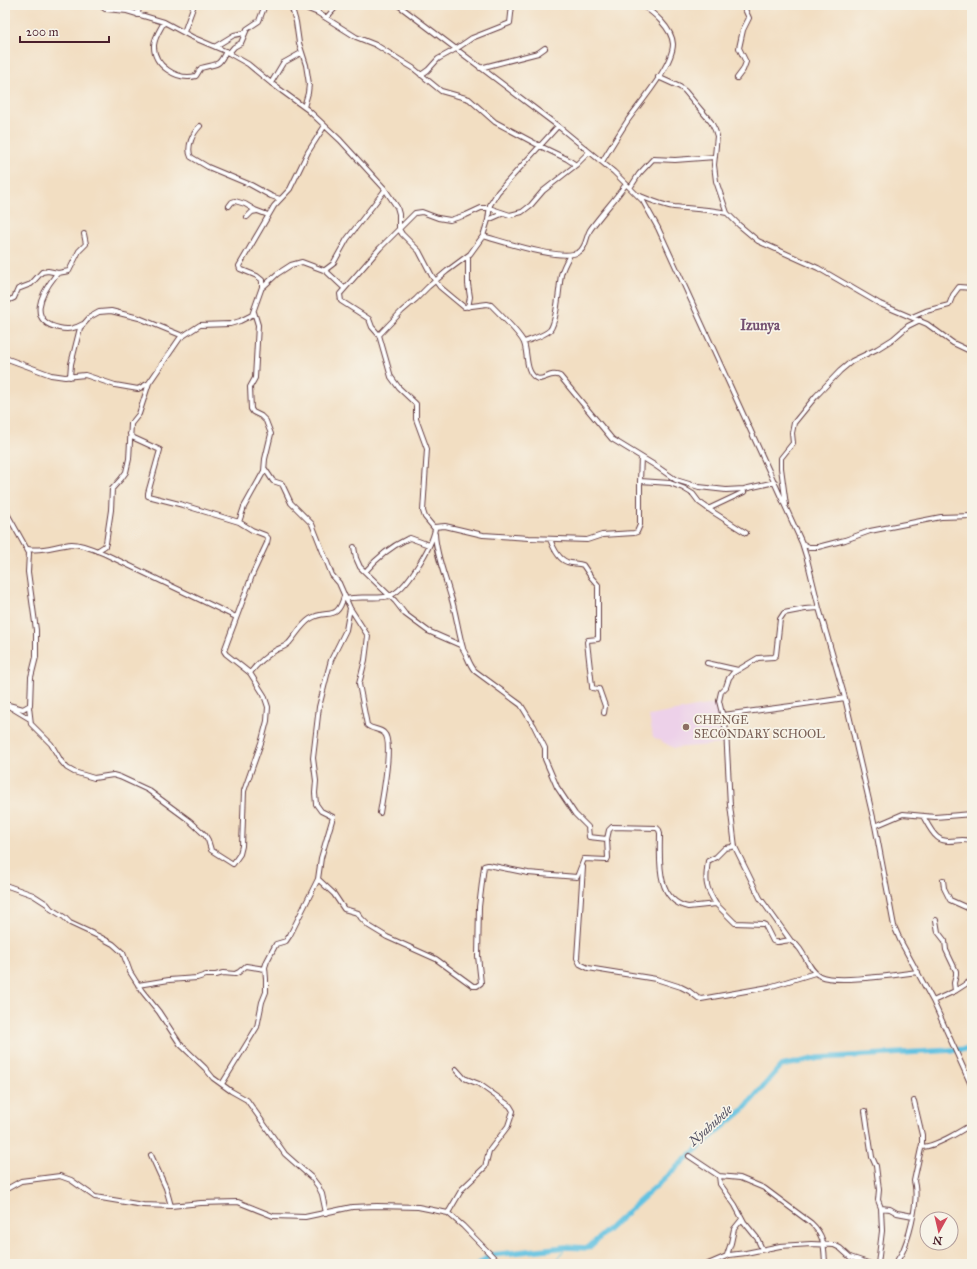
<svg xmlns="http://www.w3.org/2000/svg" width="977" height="1269" font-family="'IM FELL Great Primer',serif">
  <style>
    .built { fill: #edd1e9 }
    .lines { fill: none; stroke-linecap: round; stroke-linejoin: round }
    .stream { stroke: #63c2e1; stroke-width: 1 }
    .river { stroke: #63c2e1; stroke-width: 5.5 }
    .minor-casing { stroke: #633c42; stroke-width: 6 }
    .minor { stroke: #fff; stroke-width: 4 }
    .education-dot { fill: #8d6e63; stroke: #f7f3e8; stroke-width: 1.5 }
    .labels { text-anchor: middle; stroke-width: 3.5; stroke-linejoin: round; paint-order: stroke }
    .education-label { font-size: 12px; fill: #785e54; stroke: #f7f3e8; text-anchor: start }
    .water-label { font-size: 13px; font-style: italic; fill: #525062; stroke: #f7f3e8 }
    .quarter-label { font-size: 14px; font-weight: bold; fill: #734f70; stroke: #f7f3e8 }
  </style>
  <rect width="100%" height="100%" fill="#f7f3e8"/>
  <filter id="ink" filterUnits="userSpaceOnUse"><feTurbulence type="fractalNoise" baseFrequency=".025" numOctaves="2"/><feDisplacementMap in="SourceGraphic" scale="8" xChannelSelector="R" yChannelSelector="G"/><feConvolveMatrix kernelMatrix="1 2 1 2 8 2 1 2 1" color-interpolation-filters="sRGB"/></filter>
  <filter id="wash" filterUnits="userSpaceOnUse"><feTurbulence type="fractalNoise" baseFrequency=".012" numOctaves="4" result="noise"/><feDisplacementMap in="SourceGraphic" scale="16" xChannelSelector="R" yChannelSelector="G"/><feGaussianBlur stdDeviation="0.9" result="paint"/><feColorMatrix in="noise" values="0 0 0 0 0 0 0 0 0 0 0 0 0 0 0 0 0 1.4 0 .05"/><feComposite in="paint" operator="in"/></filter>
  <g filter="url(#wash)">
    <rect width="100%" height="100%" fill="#f2dec2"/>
    <!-- built -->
    <path class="built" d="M 717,703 L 724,744 L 674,748 L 653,737 L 649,716 Z"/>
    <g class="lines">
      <!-- stream -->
      <path class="stream" d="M 554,1264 L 566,1247"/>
      <!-- river -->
      <path class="river" d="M 479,1264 L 491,1255 L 566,1247 L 588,1248 L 699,1147 L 743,1110 L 781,1066 L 819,1058 L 969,1049 L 972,1047"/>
    </g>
  </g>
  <g filter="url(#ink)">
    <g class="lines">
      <defs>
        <path id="minor" d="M 100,5 L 105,9 L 127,11 L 164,22 L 192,37 L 225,51 L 248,64 L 271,83 L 308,110 L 340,140 L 384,188 L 397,207 L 399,214 L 399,229 L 402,234 L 419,251 L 432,276 L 440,287 L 464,307 L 487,304 L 491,305 C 498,312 521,335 524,343 C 528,353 525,372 536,378 C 542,382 551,371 560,376 L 612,439 L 656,466 L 676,480 L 699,487 L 726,490 L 744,489 L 775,482
          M 291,5 L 296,22 L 299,43 L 306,65 L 309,84 L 308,93 L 304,107
          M 298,5 L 318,13 L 356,37 L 376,45 L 413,68 L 441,91 L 469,99 L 495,122 L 540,146 L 567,159 L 576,165
          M 317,5 L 318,13
          M 398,5 L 558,126 L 614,172 L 643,201 L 658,228 L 802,543 L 807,559 L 819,608 L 845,698 L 875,826 L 894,926 L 901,942 L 933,1001 L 972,1087
          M 138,15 L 139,5
          M 326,18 L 338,5
          M 164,22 C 160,30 155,36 154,45 C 153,65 177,81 196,76 L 201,68 C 217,63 218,68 226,51
          M 184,32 L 194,5
          M 216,46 L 234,35 L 244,33
          M 229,53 L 234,47 L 241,43 L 247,29 L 259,21 L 265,5
          M 480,68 L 538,53 L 545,48
          M 421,75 L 428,70 L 438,59 L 456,49 L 472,38 L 510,23 L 512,5
          M 658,77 L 680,87 L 685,91 L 711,122 L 715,130 L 717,136 L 714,165 L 716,181 L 727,213 L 739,225 L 758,241 L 818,268 L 880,304 L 927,324 L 953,343 L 972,352
          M 737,78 L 743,70 L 746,62 L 739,48 L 743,30 L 749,18 L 743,5
          M 271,83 L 283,63 L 301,53
          M 200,126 C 193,133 186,147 191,157 L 208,167 L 251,185 L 271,196 L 280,199
          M 602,162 C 610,148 619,134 628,120 C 640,103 673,65 673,44 C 672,28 653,12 641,5
          M 630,188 L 639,174 L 653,159 L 675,160 L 715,157
          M 638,195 C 650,200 661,205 674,207 C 692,209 709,209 727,213
          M 229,206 L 232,202 L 235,201 L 245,204 L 255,210 L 268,215
          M 247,217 L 252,212 L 257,211
          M 488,220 L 504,213
          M 483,236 C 502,241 562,262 579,252 C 586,248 586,237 590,230 C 601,214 615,200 626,184
          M 468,257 L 468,284 L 470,297 L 468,307
          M 325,270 L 333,264 L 347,239 L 385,190
          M 263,287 L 277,274 L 291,265 L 302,262 L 326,271 L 344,288
          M 5,302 L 14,298 L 18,289 L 31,284 L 42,272 L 48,271 L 58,273
          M 912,317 L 926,311 L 949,305 L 953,295 L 959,287 L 972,288
          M 83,324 C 74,329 68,330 59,328 C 27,321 41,294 55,276 L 58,273 L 69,271 L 79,251 L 86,244 L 84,234
          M 379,335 L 402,311 L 416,299 L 428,287 L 447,271 L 470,254 L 483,236 L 488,220 L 490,205 L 498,192 L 558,126
          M 524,342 C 532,339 544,336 550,330 C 557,322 559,287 561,275 C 563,267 566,262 570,255
          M 5,358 L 51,375 L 65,377 L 85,375 L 115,385 L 138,389 L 149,383
          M 70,377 L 71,364 L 80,328 L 90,317 L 99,312 L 111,311 L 139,318 L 183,336
          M 265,469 L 273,481 L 282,484 L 291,503 L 312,524 L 332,575 L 339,583 L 350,608 L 368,636 L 365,660 L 359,684 L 367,725 C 372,730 379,728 384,733 C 394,741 382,799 380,813
          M 640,481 L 670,483 L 683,488 L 693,494 L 699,502 L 713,512 L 746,533
          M 786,505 L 781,468 L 781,458 L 793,443 L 792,433 L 794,423 L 816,396 L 840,371 L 852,361 L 877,349 L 893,339 L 908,326 L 920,320
          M 708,509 L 744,492
          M 5,510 L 29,553 L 28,572 L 36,630 L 36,657 L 31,677 L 30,705 L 23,709 L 5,704
          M 239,522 L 244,507 L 264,471 L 265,459 L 271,434 L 266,421 L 261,416 L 253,412 L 251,409 L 250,387 L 255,378 L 258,325 L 254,312
          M 434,527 L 445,526 L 483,535 L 529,538 L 587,540 L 602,535 L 634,533 L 637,532 L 640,525 L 640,481 L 641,457
          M 435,534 C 436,555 445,576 451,597 C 456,613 458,631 463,648
          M 550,539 C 553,547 558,559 567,562 C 572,564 578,563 583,565 L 591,577 L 598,585 L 598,639 L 588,640 L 587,642 L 592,686 L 592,688 L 599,689 L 605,706 L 604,713
          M 802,543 L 809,547 L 818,547 L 845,540 L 870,531 L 941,517 L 972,516
          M 354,547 L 356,558 L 360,567 L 395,601 L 405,614 L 428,631 L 460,645 C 467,652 468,664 475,671 L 521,705 L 534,726 L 545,748 L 545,759 L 557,787 L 575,814 L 588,827 L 589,837 L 607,839
          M 28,549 C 42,552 57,545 72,544 C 82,544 95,550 105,554 L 236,617
          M 97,551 L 105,546 L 106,543 L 111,510 L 112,489 L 121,479 L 126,472 L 129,459 L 131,424 L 139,414 L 149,383 L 180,338 L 200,325 L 230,324 L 240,321 L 252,315 L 262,287 L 262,280 L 257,276 L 240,269 L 239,266 L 274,206 L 290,189 L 308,152 L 324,127
          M 365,572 C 376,559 392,546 407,539 L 410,538 L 429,545
          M 346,599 C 360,595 376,600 389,596 C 406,591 432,546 435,529 L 425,517 L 423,511 L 427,449 L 416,419 L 416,404 L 399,388 L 391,377 L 379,335 L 372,327 L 369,319 L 341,301 L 340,294 L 380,248 L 415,213 L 422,212 L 438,218 L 450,220 L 466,215 L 481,208 L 489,208 L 510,215 L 522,212 L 531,205 L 543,191 L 576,165 L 589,152
          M 707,663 L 738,670
          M 250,673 C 257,664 266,656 276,650 C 280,648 285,647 289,643 C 296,635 301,625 310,619 C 327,608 337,623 344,596
          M 10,707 L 30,719
          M 29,707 L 31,724 L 51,744 L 61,761 L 67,768 L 74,772 L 94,778 L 113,775 L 120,777 L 148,790 L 190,821 L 205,835 L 208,840 L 211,850 L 233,864 L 240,854 L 242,846 L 244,791 L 262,740 L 267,721 L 268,707 L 264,695 L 250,673 L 226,654 L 224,651 L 253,573 L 267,543 L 268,538 L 265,535 L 252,530 L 239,522 L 183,505 L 148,496 L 148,493 L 160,450 L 134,438 L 130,434
          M 723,715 L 791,706 L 845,698
          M 923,816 C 927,823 931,832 937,837 C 947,846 962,836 972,842
          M 875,826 L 903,814 L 935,817 L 972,814
          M 583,867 L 577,958 L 580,964 L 588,968 L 656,979 L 681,987 L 689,991 L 698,998 L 701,999 L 769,987 L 815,973
          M 318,879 L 334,894 L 344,909 L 358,913 L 361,918 L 369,926 L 387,937 L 436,959 L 473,986 L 477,986 L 481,983 L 478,956 L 479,907 L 484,866 L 488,865 L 528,873 L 577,877 L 584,859 L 607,860 L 608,858 L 607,839 L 609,830 L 612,827 L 657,828 L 659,830 L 660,833 C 660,858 655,900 688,907 L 716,904 L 735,923 L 763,924 L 765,925 L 773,941 L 776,942 C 780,943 786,939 791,941 C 805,948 807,970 820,976 C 837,984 897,975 918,972
          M 943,880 L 944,888 L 950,900 L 972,910
          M 5,885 L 33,895 L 47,904 L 51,909 L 64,917 L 70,923 L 98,936 L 113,944 L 123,953 L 130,972 L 142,991 L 159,1012 L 180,1044 L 205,1068 L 213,1078 L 231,1091 L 247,1100 L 285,1154 L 312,1178 L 318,1186 L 322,1194 L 326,1213
          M 716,904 C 705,887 705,881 708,861 L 716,857 L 725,848 L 732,847 L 734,844
          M 936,920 L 938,932 L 945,941 L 946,950 L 956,971 L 956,975 L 954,983 L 955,991
          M 791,941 L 760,898 L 735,847 L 730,805 L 726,730 L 719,701 L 721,692 L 726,687 L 729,678 L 733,673 L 758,658 L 774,657 L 776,655 L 780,619 L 784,613 L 805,609 L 819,608
          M 138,985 L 169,980 L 197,978 L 206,975 L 216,975 L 223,973 L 235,974 L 239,972 L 246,966 L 265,969
          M 933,1001 L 955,991 L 972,980
          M 222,1084 L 257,1027 L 262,1002 L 266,992 L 266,979 L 265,967 L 267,961 L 276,944 L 286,941 L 290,935 L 318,879 L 321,858 L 333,817 L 321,811 L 316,804 L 315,793 L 316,781 L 313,758 L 319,707 L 327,675 L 331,660 L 346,630 L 350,608
          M 865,1111 L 872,1157 L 876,1166 L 879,1190 L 878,1200 L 881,1208 L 882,1231 L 878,1264
          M 922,1147 C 937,1146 959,1132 972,1124
          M 151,1155 L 166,1188 L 171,1206
          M 689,1156 L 719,1176 L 740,1178 L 764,1188 L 811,1223 C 825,1236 824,1247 825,1264
          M 719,1176 L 720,1184 L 735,1205 L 744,1222 L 757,1238 L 762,1249
          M 5,1190 L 21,1181 L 60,1176 L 71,1180 L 95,1197 L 143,1205 L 171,1206 L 201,1203 L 238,1202 L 273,1216 L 305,1217 L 352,1207 L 377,1206 L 418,1207 L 448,1213 L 463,1226 L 500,1264
          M 881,1208 L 890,1209 L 897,1213 L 913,1216
          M 448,1213 L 462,1189 L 485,1167 L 489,1151 L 508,1126 L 513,1111 L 510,1106 L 479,1084 L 464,1078 L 456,1069
          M 727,1255 L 731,1243 L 734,1229 L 742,1219
          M 708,1264 L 729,1255 L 746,1253 L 780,1246 L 811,1244 L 834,1245 L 840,1248 L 850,1257 L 871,1264
          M 895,1264 C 898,1259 902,1254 904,1248 C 911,1231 919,1198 914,1181 L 922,1144 L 922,1135 L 914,1101"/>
      </defs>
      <!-- minor casing -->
      <use href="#minor" class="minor-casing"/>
      <!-- minor -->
      <use href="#minor" class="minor"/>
    </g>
  </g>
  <!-- markers -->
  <circle class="education-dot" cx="686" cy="727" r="4"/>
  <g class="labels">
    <!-- education labels -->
    <g class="education-label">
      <text x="694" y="724">CHENGE<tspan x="694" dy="14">SECONDARY SCHOOL</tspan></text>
    </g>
    <!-- water labels -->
    <g class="water-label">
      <text transform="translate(710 1125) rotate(-42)" y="5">Nyabubele</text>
    </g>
    <!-- quarter labels -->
    <g class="quarter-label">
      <text x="760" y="330">Izunya</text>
    </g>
  </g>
  <!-- margin -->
  <rect width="977" height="1269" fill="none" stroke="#f7f3e8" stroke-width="20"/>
  <!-- north arrow -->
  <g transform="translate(939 1231) rotate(188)"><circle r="19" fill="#f7f3e8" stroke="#b29e9c"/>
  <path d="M0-3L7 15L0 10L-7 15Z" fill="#d1495b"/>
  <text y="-6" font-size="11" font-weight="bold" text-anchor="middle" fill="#4a1f2b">N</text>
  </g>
  <!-- scale -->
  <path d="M20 36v6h89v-6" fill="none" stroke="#4a1f2b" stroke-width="2"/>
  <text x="26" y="36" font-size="12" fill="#4a1f2b" stroke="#f7f3e8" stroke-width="3" paint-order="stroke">200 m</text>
</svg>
